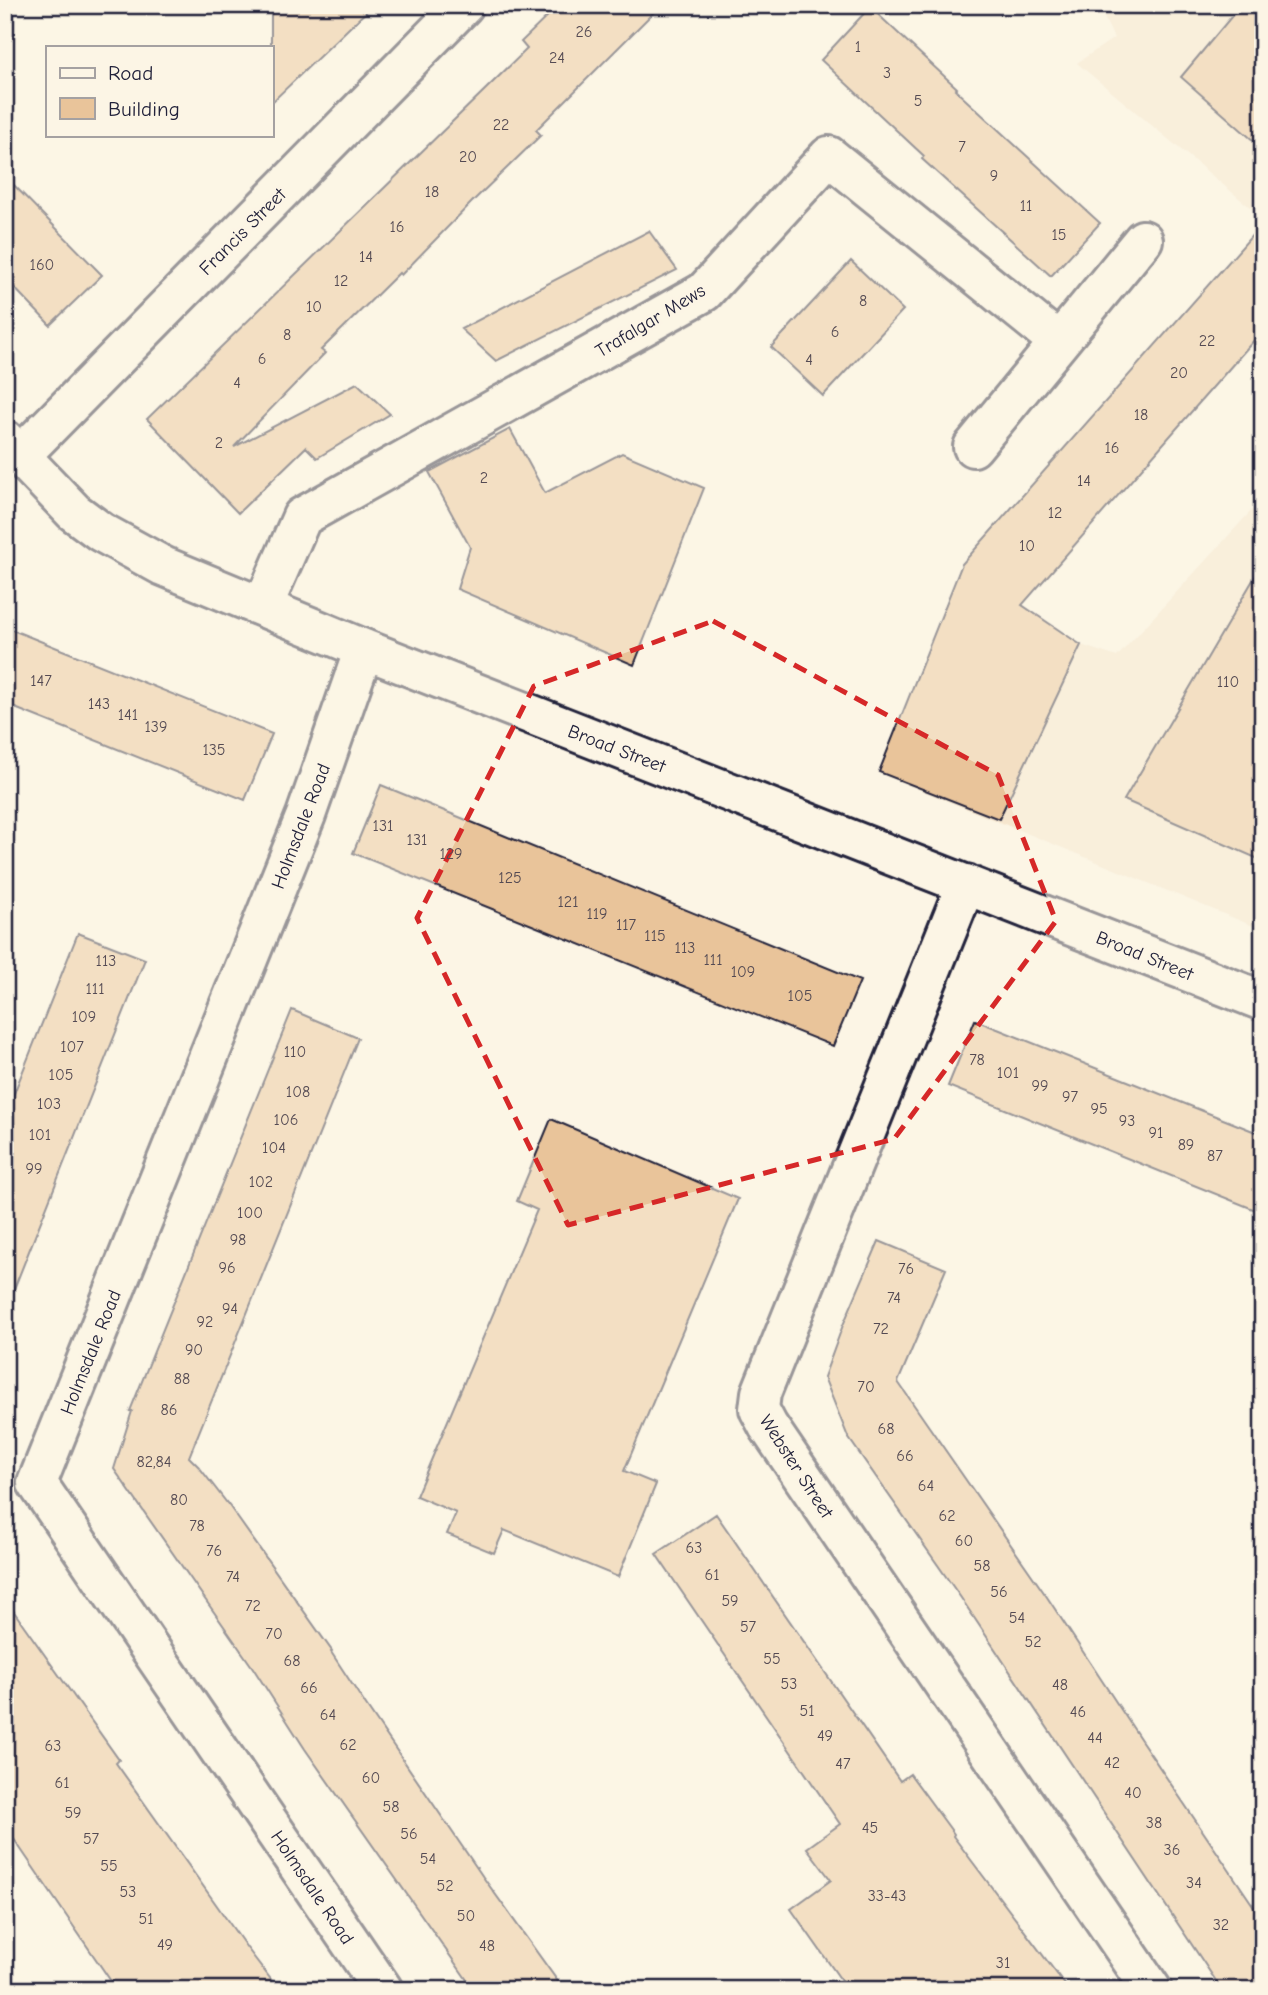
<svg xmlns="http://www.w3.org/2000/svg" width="1268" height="1995" font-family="'Comic Neue',sans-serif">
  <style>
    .built { fill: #f6e6ce }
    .building { fill: #e9c49a; stroke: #22223b; stroke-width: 2 }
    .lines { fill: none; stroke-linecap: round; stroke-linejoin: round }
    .minor-casing { stroke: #22223b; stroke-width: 44 }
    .minor { stroke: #fcf5e5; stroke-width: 38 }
    .marked { fill: none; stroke: #d62828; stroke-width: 5; stroke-dasharray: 14 9; stroke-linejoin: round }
    .labels { text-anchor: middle; stroke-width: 7; stroke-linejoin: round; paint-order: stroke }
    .number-label { font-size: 16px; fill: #544a53 }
    .street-label { font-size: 19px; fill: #22223b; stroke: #fcf5e5 }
  </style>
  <rect width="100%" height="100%" fill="#fcf5e5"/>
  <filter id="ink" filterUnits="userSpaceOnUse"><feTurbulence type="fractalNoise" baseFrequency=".0143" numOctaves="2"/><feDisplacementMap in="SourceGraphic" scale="14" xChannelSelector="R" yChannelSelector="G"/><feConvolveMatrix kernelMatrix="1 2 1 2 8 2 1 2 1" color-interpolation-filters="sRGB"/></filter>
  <g filter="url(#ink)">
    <!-- built -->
    <path class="built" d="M 1098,5 L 1263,5 L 1263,218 L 1077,63 L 1114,38 Z
      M 1263,498 L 1263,930 L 877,772 L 879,771 L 962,565 L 1081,645 L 1117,657 Z"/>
    <!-- building -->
    <path class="building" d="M 271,5 L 373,5 L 271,103 Z
      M 559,5 L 661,5 L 536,130 L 541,135 L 475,199 L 401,275 L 399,273 L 321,350 L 325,353 L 234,447 L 357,383 L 390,414 L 317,458 L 306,447 L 238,513 L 147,419 L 527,49 L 521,42 Z
      M 1241,5 L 1263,5 L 1263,149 L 1181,77 Z
      M 870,7 L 957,88 L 955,90 L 1100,223 L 1051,276 L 922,159 L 924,156 L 821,60 Z
      M 5,176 L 102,275 L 50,325 L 5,278 Z
      M 1263,223 L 1263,330 L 1022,605 L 1081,645 L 999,819 L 879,772 L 962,564 Z
      M 649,231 L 677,270 L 496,361 L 461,329 Z
      M 851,261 L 903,310 L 823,396 L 771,347 Z
      M 510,429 L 545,493 L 622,453 L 704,488 L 634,665 L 457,589 L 470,547 L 429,472 Z
      M 1263,563 L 1263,861 L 1124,800 Z
      M 5,627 L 272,734 L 245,800 L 5,704 Z
      M 381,785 L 860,981 L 833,1046 L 353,853 Z
      M 78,933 L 145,959 L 8,1304 L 5,1304 L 5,1116 Z
      M 292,1010 L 358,1038 L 189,1457 L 199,1467 L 230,1507 L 332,1651 L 331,1652 L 367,1707 L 483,1877 L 564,1990 L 474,1990 L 305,1749 L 253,1668 L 114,1469 L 132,1411 L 130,1411 Z
      M 975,1020 L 1263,1135 L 1263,1213 L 948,1086 Z
      M 551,1119 L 738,1199 L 624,1471 L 656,1484 L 618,1577 L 504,1530 L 494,1553 L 447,1534 L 456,1513 L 416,1496 L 537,1210 L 517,1201 Z
      M 879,1241 L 946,1269 L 898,1382 L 1047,1597 L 1141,1740 L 1263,1920 L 1263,1990 L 1222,1990 L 961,1598 L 848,1437 L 824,1377 L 843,1325 Z
      M 716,1514 L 900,1781 L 910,1774 L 954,1834 L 953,1836 L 1069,1990 L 848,1990 L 791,1909 L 831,1880 L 807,1848 L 840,1824 L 656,1554 Z
      M 5,1599 L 119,1760 L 116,1763 L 247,1948 L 279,1990 L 117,1990 L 5,1826 Z"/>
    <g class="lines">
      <defs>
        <path id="minor" d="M 5,440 L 74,512 L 101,532 L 163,566 L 364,649 L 1263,1001
          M 973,447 L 1143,240
          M 20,456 L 464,5
          M 263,606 L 302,517 L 704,292 L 829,156 L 1059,342
          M 364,649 L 306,815 L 37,1483 L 383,1990
          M 966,884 L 761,1393 L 759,1409 L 768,1426 L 1152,1990"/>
      </defs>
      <!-- minor casing -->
      <use href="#minor" class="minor-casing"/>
      <!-- minor -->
      <use href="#minor" class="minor"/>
    </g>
  </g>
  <!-- marked area -->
  <path d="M0 0H1268V1995H0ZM 713,621 L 998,775 L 1056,921 L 894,1139 L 568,1225 L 417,918 L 534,686 Z" fill="#fcf5e5" fill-opacity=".55" fill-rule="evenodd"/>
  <path class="marked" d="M 713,621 L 998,775 L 1056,921 L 894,1139 L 568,1225 L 417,918 L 534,686 Z"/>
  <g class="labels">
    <!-- number labels -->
    <g class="number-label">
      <text x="584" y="37">26</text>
      <text x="858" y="52">1</text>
      <text x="557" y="63">24</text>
      <text x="887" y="78">3</text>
      <text x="918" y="106">5</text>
      <text x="501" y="130">22</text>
      <text x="962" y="152">7</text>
      <text x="468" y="162">20</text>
      <text x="994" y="181">9</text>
      <text x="432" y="197">18</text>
      <text x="1026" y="211">11</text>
      <text x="397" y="232">16</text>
      <text x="1059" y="240">15</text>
      <text x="366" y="262">14</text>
      <text x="42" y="270">160</text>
      <text x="341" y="286">12</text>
      <text x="863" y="306">8</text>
      <text x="314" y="312">10</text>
      <text x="835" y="337">6</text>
      <text x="287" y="340">8</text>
      <text x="1207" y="346">22</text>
      <text x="262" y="364">6</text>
      <text x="809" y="365">4</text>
      <text x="1179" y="378">20</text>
      <text x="237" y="388">4</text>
      <text x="1141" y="420">18</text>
      <text x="219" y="448">2</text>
      <text x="1112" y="453">16</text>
      <text x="484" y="483">2</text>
      <text x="1084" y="486">14</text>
      <text x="1055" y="518">12</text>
      <text x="1027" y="551">10</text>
      <text x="41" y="686">147</text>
      <text x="1228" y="687">110</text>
      <text x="99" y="709">143</text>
      <text x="128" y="720">141</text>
      <text x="156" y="732">139</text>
      <text x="214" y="755">135</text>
      <text x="383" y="831">131</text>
      <text x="417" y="845">131</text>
      <text x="451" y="859">129</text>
      <text x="510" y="883">125</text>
      <text x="568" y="907">121</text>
      <text x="597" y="919">119</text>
      <text x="626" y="930">117</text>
      <text x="655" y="941">115</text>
      <text x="685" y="953">113</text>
      <text x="713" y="965">111</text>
      <text x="106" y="966">113</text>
      <text x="743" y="977">109</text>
      <text x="95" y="994">111</text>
      <text x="800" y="1001">105</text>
      <text x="84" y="1022">109</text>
      <text x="72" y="1052">107</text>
      <text x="295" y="1057">110</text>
      <text x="977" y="1065">78</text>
      <text x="1008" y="1078">101</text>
      <text x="61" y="1080">105</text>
      <text x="1040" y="1091">99</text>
      <text x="298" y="1097">108</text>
      <text x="1070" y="1102">97</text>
      <text x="49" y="1109">103</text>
      <text x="1099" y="1114">95</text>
      <text x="286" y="1125">106</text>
      <text x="1127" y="1126">93</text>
      <text x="1156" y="1138">91</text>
      <text x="40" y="1140">101</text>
      <text x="1186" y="1150">89</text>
      <text x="274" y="1153">104</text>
      <text x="1215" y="1161">87</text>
      <text x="34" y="1174">99</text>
      <text x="261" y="1187">102</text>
      <text x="250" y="1218">100</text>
      <text x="238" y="1245">98</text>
      <text x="227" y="1273">96</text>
      <text x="906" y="1274">76</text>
      <text x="894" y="1303">74</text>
      <text x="230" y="1314">94</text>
      <text x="205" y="1327">92</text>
      <text x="881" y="1334">72</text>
      <text x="194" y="1355">90</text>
      <text x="182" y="1384">88</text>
      <text x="866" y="1392">70</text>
      <text x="169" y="1415">86</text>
      <text x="886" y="1434">68</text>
      <text x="905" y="1461">66</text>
      <text x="154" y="1467">82,84</text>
      <text x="926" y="1491">64</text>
      <text x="179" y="1505">80</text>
      <text x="947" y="1521">62</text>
      <text x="197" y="1531">78</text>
      <text x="964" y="1546">60</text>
      <text x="694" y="1553">63</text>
      <text x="214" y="1556">76</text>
      <text x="982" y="1571">58</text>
      <text x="712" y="1580">61</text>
      <text x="233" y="1582">74</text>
      <text x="999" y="1597">56</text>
      <text x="730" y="1606">59</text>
      <text x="253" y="1611">72</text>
      <text x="1017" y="1623">54</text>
      <text x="748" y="1632">57</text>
      <text x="274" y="1639">70</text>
      <text x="1033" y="1647">52</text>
      <text x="772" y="1664">55</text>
      <text x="292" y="1666">68</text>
      <text x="789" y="1689">53</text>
      <text x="1060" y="1690">48</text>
      <text x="309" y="1693">66</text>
      <text x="807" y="1716">51</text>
      <text x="1078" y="1717">46</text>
      <text x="328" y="1720">64</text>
      <text x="825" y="1741">49</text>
      <text x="1095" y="1743">44</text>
      <text x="348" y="1750">62</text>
      <text x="53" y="1751">63</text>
      <text x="1112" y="1768">42</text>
      <text x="843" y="1769">47</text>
      <text x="371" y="1783">60</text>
      <text x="62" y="1788">61</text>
      <text x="1133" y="1798">40</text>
      <text x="391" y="1812">58</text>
      <text x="73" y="1818">59</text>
      <text x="1154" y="1828">38</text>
      <text x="870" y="1833">45</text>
      <text x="409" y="1839">56</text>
      <text x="91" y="1844">57</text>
      <text x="1172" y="1855">36</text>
      <text x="428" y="1864">54</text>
      <text x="109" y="1871">55</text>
      <text x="1194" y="1888">34</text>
      <text x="445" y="1891">52</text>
      <text x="128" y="1897">53</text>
      <text x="887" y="1901">33-43</text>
      <text x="466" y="1921">50</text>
      <text x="146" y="1924">51</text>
      <text x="1221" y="1930">32</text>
      <text x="165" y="1950">49</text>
      <text x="487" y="1951">48</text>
      <text x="1003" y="1968">31</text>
    </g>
    <!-- street labels -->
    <g class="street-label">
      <text transform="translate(242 231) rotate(-45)" y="7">Francis Street</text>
      <text transform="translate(650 320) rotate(-31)" y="7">Trafalgar Mews</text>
      <text transform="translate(617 748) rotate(21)" y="7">Broad Street</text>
      <text transform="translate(300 826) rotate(-69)" y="7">Holmsdale Road</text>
      <text transform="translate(1145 955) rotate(22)" y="7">Broad Street</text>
      <text transform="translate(90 1352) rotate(-68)" y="7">Holmsdale Road</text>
      <text transform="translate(797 1466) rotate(57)" y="7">Webster Street</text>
      <text transform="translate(313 1887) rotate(56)" y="7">Holmsdale Road</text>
    </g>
  </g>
  <!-- margin -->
  <rect width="1268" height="1995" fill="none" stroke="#fcf5e5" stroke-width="28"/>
  <rect x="14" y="14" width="1240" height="1967" fill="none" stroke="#22223b" stroke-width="2.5" filter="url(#ink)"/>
  <!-- legend -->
  <rect x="46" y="46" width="228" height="91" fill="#fcf5e5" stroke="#a5a1a1" stroke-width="2"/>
  <rect x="60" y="68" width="35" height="10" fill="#fcf5e5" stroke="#a5a1a1" stroke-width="2"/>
  <text x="108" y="80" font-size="21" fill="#22223b">Road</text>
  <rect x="60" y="98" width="35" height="21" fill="#e9c49a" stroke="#a5a1a1" stroke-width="2"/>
  <text x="108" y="116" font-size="21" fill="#22223b">Building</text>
</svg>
